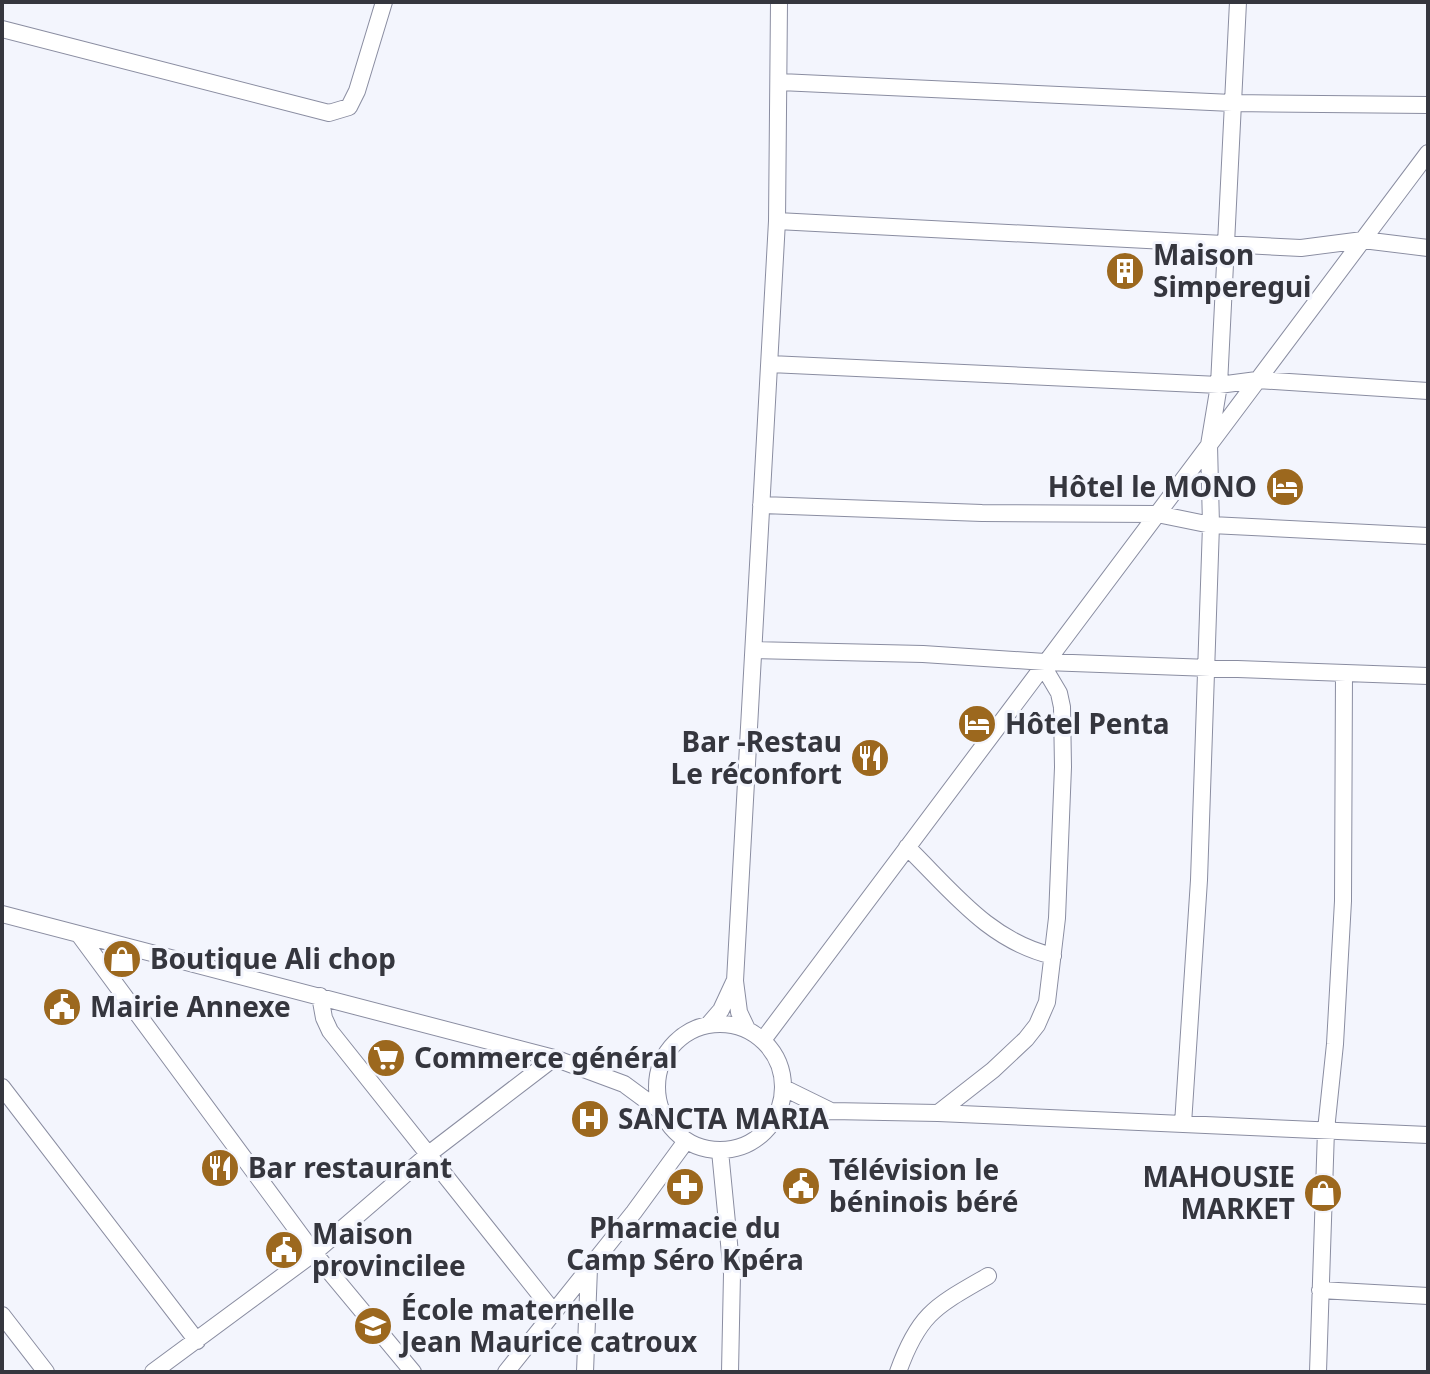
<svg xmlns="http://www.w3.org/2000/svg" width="1430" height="1374" font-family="'Noto Sans',sans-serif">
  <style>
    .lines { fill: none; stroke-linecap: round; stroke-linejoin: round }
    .minor-casing { stroke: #8a8da1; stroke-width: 18 }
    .minor { stroke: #fff; stroke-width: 16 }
    .labels { text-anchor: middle; stroke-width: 6; stroke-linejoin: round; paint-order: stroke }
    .poi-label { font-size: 28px; font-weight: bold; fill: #35363e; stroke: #f3f5fd; text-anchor: start }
  </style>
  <rect width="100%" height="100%" fill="#f3f5fd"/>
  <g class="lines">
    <defs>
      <path id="minor" d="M 2,29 L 329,113 L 349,107 L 357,91 L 384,2
        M 780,82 L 1232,103 L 1428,105
        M 777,221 L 1301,248 L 1363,240 L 1428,248
        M 770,364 L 1219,385 L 1257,380 L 1428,391
        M 761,505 L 982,513 L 1157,514 L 1211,525 L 1428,536
        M 755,650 L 923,654 L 1045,662 L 1428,676
        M 907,847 C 952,891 989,941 1053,956
        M 2,914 L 554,1058 L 624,1084 L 662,1112
        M 80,936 L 314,1253 L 413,1372
        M 320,996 L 324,1018 L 330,1031 L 553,1311
        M657 1087a63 63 0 1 1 126 0a63 63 0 1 1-126 0Z
        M 709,1024 L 721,1010 L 734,982
        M 747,1029 L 739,1012 L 735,981 L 777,221 L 779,2
        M 763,1040 L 1428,153
        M 2,1087 L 197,1341
        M 831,1111 L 938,1113 L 1428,1135
        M 938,1113 L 993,1070 L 1026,1039 L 1037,1025 L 1047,1002 L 1057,918 L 1063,767 L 1062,707 L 1059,693 L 1043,666
        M 775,1119 L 831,1111 L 784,1088
        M 1183,1124 L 1199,880 L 1211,525 L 1209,445 L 1219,385 L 1238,2
        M 720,1151 L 732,1274 L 730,1372
        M 1320,1290 L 1428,1296
        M 2,1315 L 46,1372
        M 153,1372 L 314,1253 L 430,1153 L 554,1058
        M 506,1372 L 634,1212 L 686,1141
        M 585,1372 L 589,1268
        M 898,1372 C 919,1313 936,1306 988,1276
        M 1318,1372 L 1326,1130 L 1335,1044 L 1343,901 L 1344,673"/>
    </defs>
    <!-- minor casing -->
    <use href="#minor" class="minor-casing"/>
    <!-- minor -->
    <use href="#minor" class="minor"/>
  </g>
  <!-- icons -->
  <defs>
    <symbol id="building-disc" viewBox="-11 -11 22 22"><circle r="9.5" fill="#9c681e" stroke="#f3f5fd"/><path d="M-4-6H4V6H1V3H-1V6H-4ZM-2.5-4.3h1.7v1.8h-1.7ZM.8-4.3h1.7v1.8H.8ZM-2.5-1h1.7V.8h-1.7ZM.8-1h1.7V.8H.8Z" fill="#fff"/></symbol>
    <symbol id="hotel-disc" viewBox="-11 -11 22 22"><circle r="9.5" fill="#9c681e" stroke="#f3f5fd"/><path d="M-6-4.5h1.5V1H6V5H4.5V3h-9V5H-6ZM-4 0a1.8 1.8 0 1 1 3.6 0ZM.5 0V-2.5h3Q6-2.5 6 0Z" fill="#fff"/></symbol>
    <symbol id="restaurant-disc" viewBox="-11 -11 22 22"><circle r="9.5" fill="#9c681e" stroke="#f3f5fd"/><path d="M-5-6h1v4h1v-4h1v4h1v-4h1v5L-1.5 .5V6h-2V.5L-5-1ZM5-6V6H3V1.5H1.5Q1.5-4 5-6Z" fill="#fff"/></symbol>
    <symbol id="shop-disc" viewBox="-11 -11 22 22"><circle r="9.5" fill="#9c681e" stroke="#f3f5fd"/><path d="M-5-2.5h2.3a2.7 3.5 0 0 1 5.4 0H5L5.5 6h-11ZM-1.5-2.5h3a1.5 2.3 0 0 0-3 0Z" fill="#fff"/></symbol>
    <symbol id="civic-disc" viewBox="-11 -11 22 22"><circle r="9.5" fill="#9c681e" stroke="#f3f5fd"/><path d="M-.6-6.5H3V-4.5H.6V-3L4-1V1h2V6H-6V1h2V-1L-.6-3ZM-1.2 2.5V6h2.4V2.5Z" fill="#fff"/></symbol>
    <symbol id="supermarket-disc" viewBox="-11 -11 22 22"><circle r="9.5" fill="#9c681e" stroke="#f3f5fd"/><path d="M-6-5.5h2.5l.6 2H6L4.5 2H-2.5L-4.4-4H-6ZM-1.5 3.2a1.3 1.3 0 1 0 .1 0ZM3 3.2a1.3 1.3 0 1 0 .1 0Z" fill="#fff"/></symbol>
    <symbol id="hospital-disc" viewBox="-11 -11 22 22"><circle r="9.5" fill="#9c681e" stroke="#f3f5fd"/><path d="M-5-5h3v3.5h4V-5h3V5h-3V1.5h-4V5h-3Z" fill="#fff"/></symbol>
    <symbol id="pharmacy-disc" viewBox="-11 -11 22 22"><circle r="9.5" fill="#9c681e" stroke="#f3f5fd"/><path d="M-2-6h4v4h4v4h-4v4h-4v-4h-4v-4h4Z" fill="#fff"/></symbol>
    <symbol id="school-disc" viewBox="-11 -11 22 22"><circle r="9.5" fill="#9c681e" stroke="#f3f5fd"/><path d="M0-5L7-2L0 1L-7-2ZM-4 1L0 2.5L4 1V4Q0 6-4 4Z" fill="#fff"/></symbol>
  </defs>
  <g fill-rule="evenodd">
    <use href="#building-disc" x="1103" y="249" width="44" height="44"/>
    <use href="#hotel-disc" x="1263" y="465" width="44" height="44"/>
    <use href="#hotel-disc" x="955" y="702" width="44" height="44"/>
    <use href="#restaurant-disc" x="848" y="736" width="44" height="44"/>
    <use href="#shop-disc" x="100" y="937" width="44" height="44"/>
    <use href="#civic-disc" x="40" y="985" width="44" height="44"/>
    <use href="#supermarket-disc" x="364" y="1036" width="44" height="44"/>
    <use href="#hospital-disc" x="568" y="1097" width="44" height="44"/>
    <use href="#restaurant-disc" x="198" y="1146" width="44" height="44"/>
    <use href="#civic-disc" x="779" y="1164" width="44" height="44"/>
    <use href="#pharmacy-disc" x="663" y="1165" width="44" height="44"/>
    <use href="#shop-disc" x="1301" y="1171" width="44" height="44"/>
    <use href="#civic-disc" x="262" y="1228" width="44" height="44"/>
    <use href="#school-disc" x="351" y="1304" width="44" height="44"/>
  </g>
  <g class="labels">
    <!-- poi labels -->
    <g class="poi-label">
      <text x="1153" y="265">Maison<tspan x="1153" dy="32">Simperegui</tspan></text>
      <text x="1257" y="497" text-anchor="end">Hôtel le MONO</text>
      <text x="1005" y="734">Hôtel Penta</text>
      <text x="842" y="752" text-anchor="end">Bar -Restau<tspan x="842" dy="32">Le réconfort</tspan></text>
      <text x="150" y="969">Boutique Ali chop</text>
      <text x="90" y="1017">Mairie Annexe</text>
      <text x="414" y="1068">Commerce général</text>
      <text x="618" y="1129">SANCTA MARIA</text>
      <text x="248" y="1178">Bar restaurant</text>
      <text x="829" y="1180">Télévision le<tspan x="829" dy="32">béninois béré</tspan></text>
      <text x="1295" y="1187" text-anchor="end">MAHOUSIE<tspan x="1295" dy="32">MARKET</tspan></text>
      <text x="685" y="1238" text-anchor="middle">Pharmacie du<tspan x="685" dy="32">Camp Séro Kpéra</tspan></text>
      <text x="312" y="1244">Maison<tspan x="312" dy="32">provincilee</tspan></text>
      <text x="401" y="1320">École maternelle<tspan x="401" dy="32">Jean Maurice catroux</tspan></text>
    </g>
  </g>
  <!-- border -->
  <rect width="1430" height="1374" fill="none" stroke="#35363e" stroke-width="8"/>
</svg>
